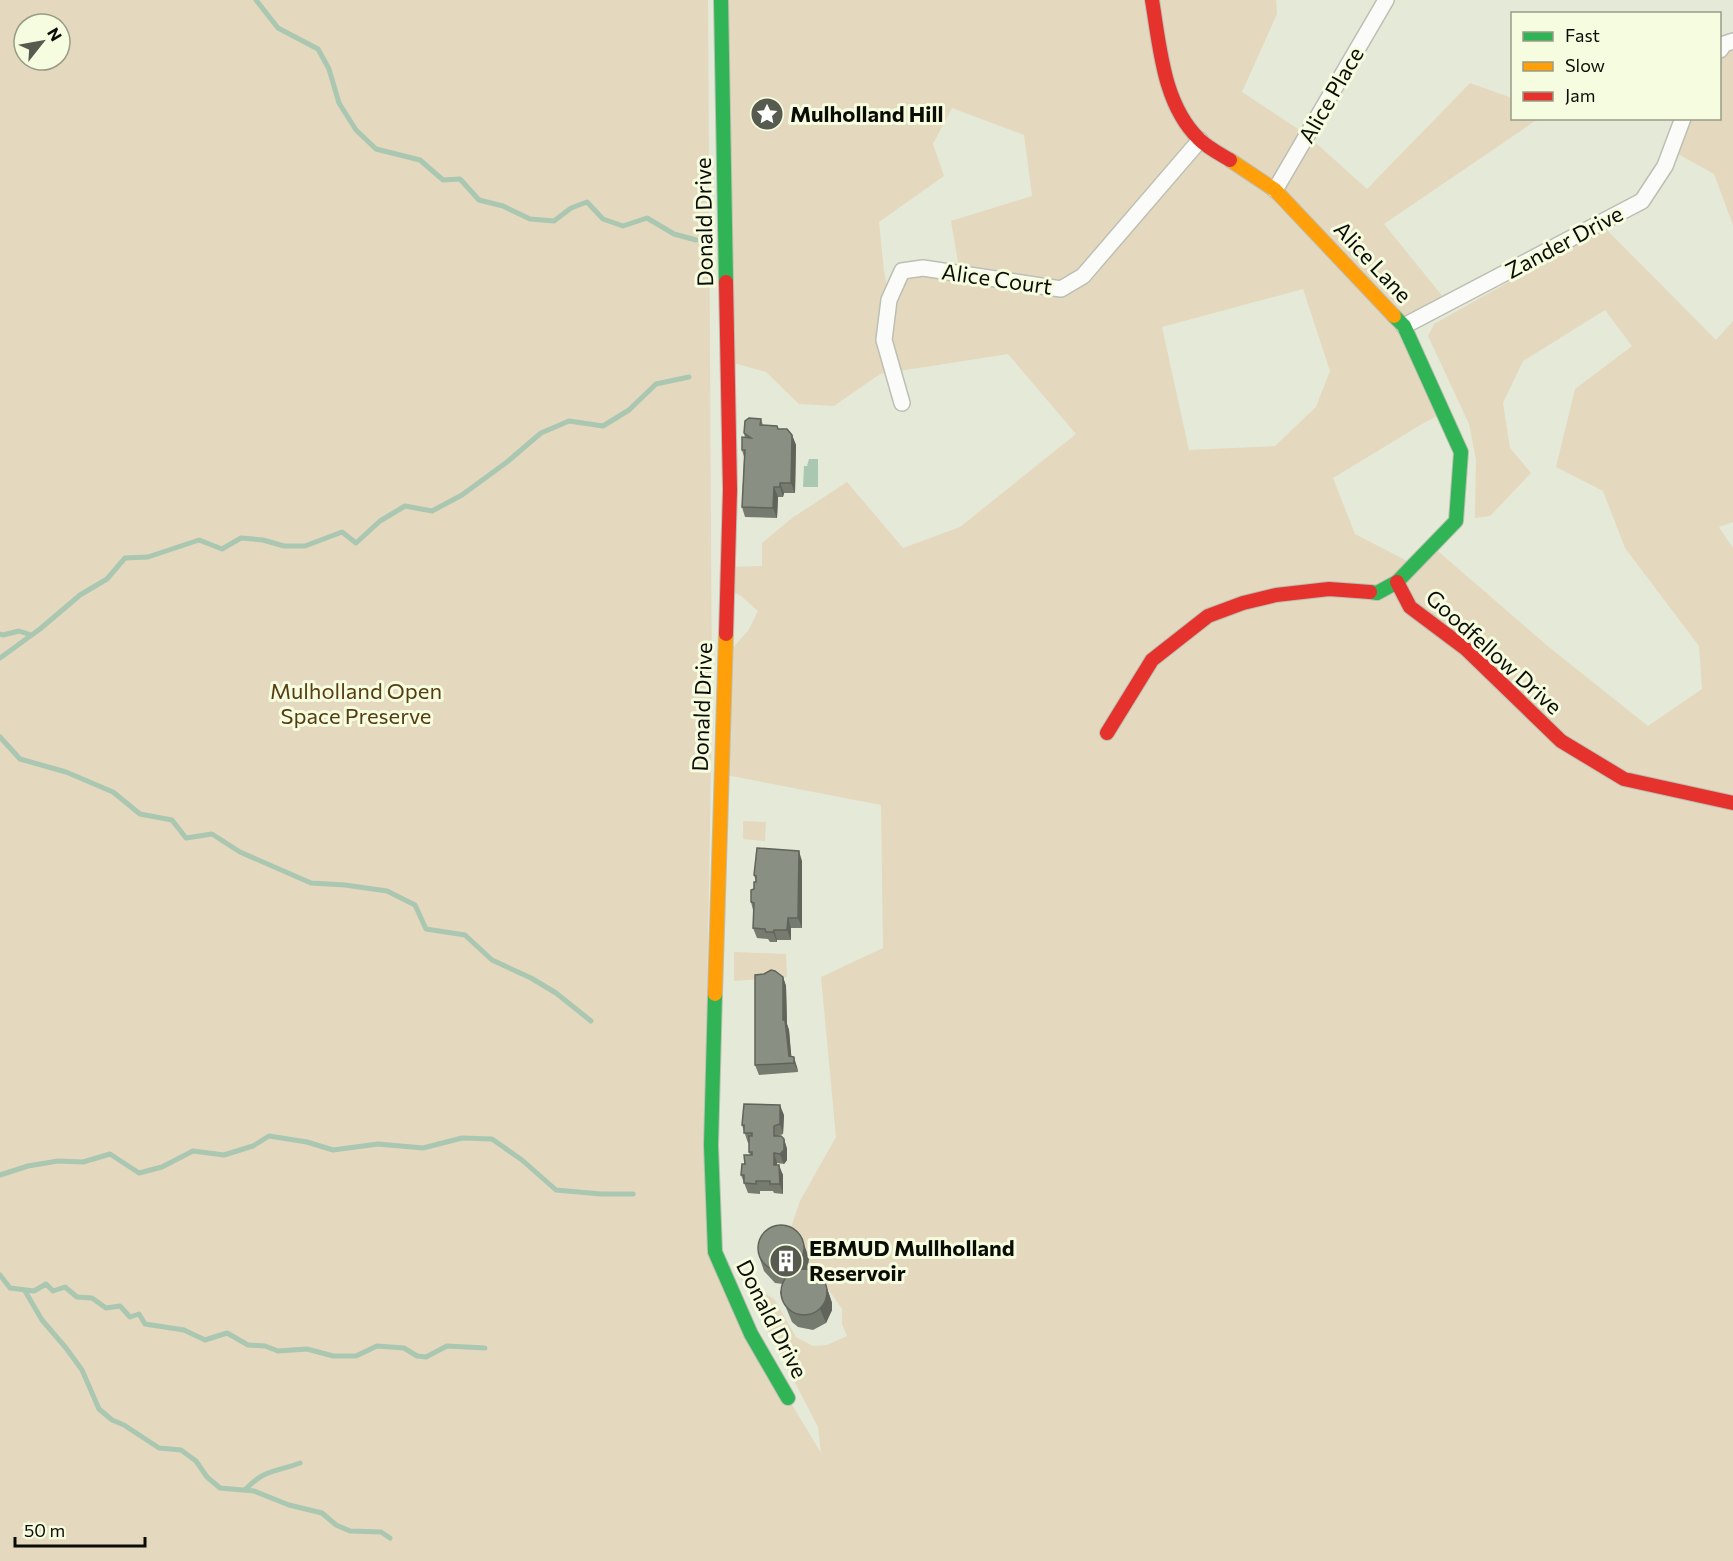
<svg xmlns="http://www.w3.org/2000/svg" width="1733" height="1561" font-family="Commissioner,sans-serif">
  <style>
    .green { fill: #e4d8be; fill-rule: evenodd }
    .water { fill: #aac7b1 }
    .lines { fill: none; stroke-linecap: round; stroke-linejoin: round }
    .stream { stroke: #aac7b1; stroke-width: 5 }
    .street-casing { stroke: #bcbfb2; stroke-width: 18 }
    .fast-casing { stroke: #bcbfb2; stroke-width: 16 }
    .slow-casing { stroke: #bcbfb2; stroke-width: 16 }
    .jam-casing { stroke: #bcbfb2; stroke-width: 16 }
    .street { stroke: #fbfcf9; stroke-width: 15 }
    .fast { stroke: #30b455; stroke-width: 14 }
    .slow { stroke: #ff9f0a; stroke-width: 14 }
    .jam { stroke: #e5322d; stroke-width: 14 }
    .wall { fill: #767b70 }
    .shaded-wall { fill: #60645b }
    .building { fill: #898f82; stroke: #60645b; stroke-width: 1.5 }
    .labels { text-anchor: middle; stroke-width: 6; stroke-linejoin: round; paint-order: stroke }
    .street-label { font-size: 22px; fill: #0b0d04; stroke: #f6fcdf }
    .poi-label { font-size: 22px; font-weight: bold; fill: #0b0d04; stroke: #f6fcdf; text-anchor: start }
    .park-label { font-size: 22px; fill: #563c11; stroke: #f6fcdf }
  </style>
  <rect width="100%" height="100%" fill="#e5e9d8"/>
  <!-- green -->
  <path class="green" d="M 0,0 L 708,0 L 712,706 L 707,1003 L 715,1252 L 788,1398 L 821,1453 L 818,1427 L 740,1277 L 774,1299 L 796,1337 L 813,1346 L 827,1345 L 847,1336 L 842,1324 L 842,1309 L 822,1280 L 809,1265 L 806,1251 L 802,1245 L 787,1239 L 800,1201 L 836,1137 L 821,977 L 883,948 L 881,805 L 721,774 L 725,656 L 748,631 L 758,611 L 741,596 L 727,589 L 727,567 L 762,566 L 762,543 L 792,518 L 847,482 L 903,548 L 960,527 L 1076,434 L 1008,354 L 880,374 L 834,406 L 799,404 L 766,372 L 727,361 L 721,0 L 1276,0 L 1277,14 L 1242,92 L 1307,135 L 1367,189 L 1470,83 L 1512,98 L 1512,118 L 1538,119 L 1384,224 L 1448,303 L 1404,326 L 1443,413 L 1422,424 L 1333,478 L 1355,534 L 1413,564 L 1432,546 L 1550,648 L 1648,726 L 1702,689 L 1699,646 L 1625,548 L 1603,491 L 1556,467 L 1575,389 L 1632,346 L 1605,310 L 1523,361 L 1503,403 L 1510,448 L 1531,473 L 1490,516 L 1475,518 L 1476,460 L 1469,424 L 1428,336 L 1434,324 L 1605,228 L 1716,340 L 1733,321 L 1733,522 L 1719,527 L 1733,548 L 1733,1561 L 0,1561 ZM 24,24 L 60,24 L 60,60 L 24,60 ZM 952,108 L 1024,135 L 1032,196 L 951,221 L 960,274 L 902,271 L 889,298 L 884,271 L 879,222 L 944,176 L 933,144 ZM 1303,289 L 1330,371 L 1316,407 L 1275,446 L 1189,450 L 1162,327 Z
    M 1733,41 L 1733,225 L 1714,174 L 1671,150 L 1683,119 L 1720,118 L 1720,50 Z
    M 743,821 L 766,822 L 765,841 L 743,839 Z
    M 734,952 L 786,954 L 787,977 L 734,981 Z"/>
  <!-- water -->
  <path class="water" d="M 809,459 L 818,459 L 818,487 L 803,487 L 804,466 L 807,466 Z"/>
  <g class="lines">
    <!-- stream -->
    <path class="stream" d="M 256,0 L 278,28 L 318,49 L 329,69 L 339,103 L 356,130 L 376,149 L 420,160 L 443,180 L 460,179 L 479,200 L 503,206 L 530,219 L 554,221 L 571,208 L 587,202 L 603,219 L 623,226 L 647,218 L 674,234 L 696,240
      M 0,634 L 3,635 L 19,631 L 31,635
      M 0,658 L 40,629 L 80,595 L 107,579 L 125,558 L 148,557 L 199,540 L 222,549 L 241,538 L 263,540 L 284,546 L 305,546 L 342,532 L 356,543 L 380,521 L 405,506 L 432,511 L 462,495 L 507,462 L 541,433 L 569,421 L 603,426 L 629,410 L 656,384 L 689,377
      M 0,737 L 20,759 L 66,772 L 113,792 L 140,814 L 172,820 L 186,838 L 212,834 L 240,852 L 311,883 L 345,885 L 387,891 L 415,905 L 426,929 L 465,935 L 492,960 L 531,978 L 556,993 L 591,1021
      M 0,1175 L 28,1166 L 58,1161 L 83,1162 L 110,1154 L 139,1173 L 162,1167 L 193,1151 L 224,1155 L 253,1146 L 269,1136 L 307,1142 L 333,1150 L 378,1144 L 423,1148 L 462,1138 L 492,1139 L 522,1160 L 556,1190 L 601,1194 L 633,1194
      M 0,1275 L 10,1288 L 34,1291 L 46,1284 L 53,1291 L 65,1287 L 77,1297 L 92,1298 L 106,1308 L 120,1306 L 130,1317 L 139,1314 L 145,1324 L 184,1330 L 205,1340 L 227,1333 L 248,1345 L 265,1346 L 278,1351 L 307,1349 L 333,1356 L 356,1356 L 377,1346 L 404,1348 L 417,1356 L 426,1357 L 447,1346 L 485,1348
      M 25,1291 L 42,1320 L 66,1348 L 82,1370 L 99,1409 L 112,1420 L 124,1425 L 159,1448 L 181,1450 L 196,1461 L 207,1477 L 220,1488 L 254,1491 L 289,1505 L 322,1513 L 336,1525 L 350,1531 L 381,1532 L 390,1538
      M 245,1490 C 264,1469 276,1472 300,1463"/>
    <defs>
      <path id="street" d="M 1720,50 L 1724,44 L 1733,41
        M 1275,190 L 1386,0
        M 1404,326 L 1642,201 L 1665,166 L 1683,118
        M 902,403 L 884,340 L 889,300 L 902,271 L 923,268 L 1061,289 L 1083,276 L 1200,140"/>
      <path id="fast" d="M 721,0 L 726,282
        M 1370,592 L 1377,593 L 1397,582 L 1456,521 L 1461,452 L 1404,326 L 1394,316
        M 715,994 L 711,1145 L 715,1252 L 751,1334 L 788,1398"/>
      <path id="slow" d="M 1230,160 L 1275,190 L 1394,316
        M 715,994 L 726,634"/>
      <path id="jam" d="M 1152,0 C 1160,47 1163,104 1199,139 C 1208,148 1220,154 1230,160
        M 1397,582 L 1410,607 L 1466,649 L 1561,741 L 1624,779 L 1733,803
        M 726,634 L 730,490 L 726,282
        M 1107,733 L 1152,660 L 1208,616 L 1243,603 L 1276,595 L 1329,589 L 1370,592"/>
    </defs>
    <!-- street casing -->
    <use href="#street" class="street-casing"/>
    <!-- fast casing -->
    <use href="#fast" class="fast-casing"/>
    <!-- slow casing -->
    <use href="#slow" class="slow-casing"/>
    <!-- jam casing -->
    <use href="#jam" class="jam-casing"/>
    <!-- street -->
    <use href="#street" class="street"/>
    <!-- fast -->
    <use href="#fast" class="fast"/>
    <!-- slow -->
    <use href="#slow" class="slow"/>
    <!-- jam -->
    <use href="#jam" class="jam"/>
  </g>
  <!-- wall -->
  <path class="wall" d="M 761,419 L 763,425 L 778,429 L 792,435 L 796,445 L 795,493 L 784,493 L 783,497 L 778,497 L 777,518 L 745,517 L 742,507 L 744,457 L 742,450 L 745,438 L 744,433 Z
    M 802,861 L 802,928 L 791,928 L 791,940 L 777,940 L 777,942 L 770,942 L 768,939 L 757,938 L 753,928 L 753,910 L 751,902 L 756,882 L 754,875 Z
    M 764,974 L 783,977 L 786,986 L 787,1024 L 789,1030 L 791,1057 L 797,1067 L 798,1072 L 759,1075 L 755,1065 Z
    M 784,1115 L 783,1134 L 778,1136 L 784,1139 L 787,1149 L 787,1160 L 784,1164 L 777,1163 L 777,1165 L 783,1175 L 783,1194 L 774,1193 L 773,1191 L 760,1191 L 760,1194 L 748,1193 L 741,1175 L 745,1164 L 750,1155 L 749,1152 L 749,1143 L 748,1143 L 742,1125 Z
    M 759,1256 L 809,1258 L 807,1270 L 827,1288 L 832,1303 L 832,1310 L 826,1323 L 813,1330 L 798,1327 L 792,1322 L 780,1293 L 783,1284 L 775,1283 L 764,1271 Z"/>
  <!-- shaded-wall -->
  <path class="shaded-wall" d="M 792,435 L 796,445 L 795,493 L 791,483 Z
    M 780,483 L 784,493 L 783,497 L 780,487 Z
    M 774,487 L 778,497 L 777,518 L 773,508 Z
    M 799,851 L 802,861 L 802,928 L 798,918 Z
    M 788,918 L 791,928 L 791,940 L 787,930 Z
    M 774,930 L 777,940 L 777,942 L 773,932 Z
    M 783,977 L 786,986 L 787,1024 L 789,1030 L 792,1063 L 789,1056 L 783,1020 Z
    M 794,1057 L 797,1067 L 798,1072 L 794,1063 Z
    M 780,1105 L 784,1115 L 783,1134 L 780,1124 Z
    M 784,1139 L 787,1149 L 787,1160 L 784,1164 L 780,1154 Z
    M 774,1153 L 777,1163 L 777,1175 L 774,1165 Z
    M 779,1165 L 783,1175 L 783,1194 L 780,1184 Z
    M 804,1244 L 809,1258 L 807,1272 L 802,1279 L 797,1264 Z
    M 827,1288 L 832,1303 L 832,1310 L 826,1323 L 820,1309 Z"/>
  <!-- building -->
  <path class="building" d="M 749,418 L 761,419 L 760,425 L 777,426 L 778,429 L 787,429 L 792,435 L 791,483 L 780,483 L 780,487 L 774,487 L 773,508 L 742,507 L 745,450 L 742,450 L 742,437 L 751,438 L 744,433 L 745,421 Z
    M 757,848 L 799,851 L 798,918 L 788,918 L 787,930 L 774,930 L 773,932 L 766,932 L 765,929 L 753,928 L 754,903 L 751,902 L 751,890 L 754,889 L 754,882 L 756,882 L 756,876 L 754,875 Z
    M 771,970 L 775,971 L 783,977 L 783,1020 L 785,1020 L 789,1056 L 794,1057 L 794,1063 L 755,1065 L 755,975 L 764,974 Z
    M 744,1104 L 780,1105 L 780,1124 L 774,1126 L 774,1136 L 781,1136 L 784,1139 L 784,1150 L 780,1154 L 774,1153 L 774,1165 L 779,1165 L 780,1184 L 770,1184 L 770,1181 L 756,1181 L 756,1184 L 744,1183 L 744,1175 L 741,1175 L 742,1164 L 745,1164 L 744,1155 L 752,1155 L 752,1152 L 749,1152 L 749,1136 L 752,1136 L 752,1133 L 744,1133 L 744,1125 L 742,1125 Z
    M758 1248a23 23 0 1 1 46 0a23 23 0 1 1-46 0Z
    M781 1292a23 23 0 1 1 46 0a23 23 0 1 1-46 0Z"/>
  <!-- icons -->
  <defs>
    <symbol id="sight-disc" viewBox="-11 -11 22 22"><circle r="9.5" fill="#575a4e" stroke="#f6fcdf"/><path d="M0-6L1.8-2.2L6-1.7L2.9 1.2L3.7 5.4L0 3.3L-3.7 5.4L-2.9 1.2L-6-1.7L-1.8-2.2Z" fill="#fff"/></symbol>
    <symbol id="building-disc" viewBox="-11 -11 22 22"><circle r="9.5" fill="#575a4e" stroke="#f6fcdf"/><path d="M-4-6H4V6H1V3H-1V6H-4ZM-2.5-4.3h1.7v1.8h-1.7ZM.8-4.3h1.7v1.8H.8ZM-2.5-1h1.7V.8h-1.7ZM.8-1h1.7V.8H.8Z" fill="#fff"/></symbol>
  </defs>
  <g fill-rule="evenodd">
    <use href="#sight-disc" x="748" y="95" width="38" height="38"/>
    <use href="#building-disc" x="767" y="1242" width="38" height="38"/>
  </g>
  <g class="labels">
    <!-- street labels -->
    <g class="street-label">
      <text transform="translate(1331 95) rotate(-60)" y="8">Alice Place</text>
      <text transform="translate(704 222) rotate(-91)" y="8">Donald Drive</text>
      <text transform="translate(1564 242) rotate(-28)" y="8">Zander Drive</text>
      <text transform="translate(1373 262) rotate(47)" y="8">Alice Lane</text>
      <text transform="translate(997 279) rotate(8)" y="8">Alice Court</text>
      <text transform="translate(1494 652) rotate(42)" y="8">Goodfellow Drive</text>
      <text transform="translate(702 707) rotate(-88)" y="8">Donald Drive</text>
      <text transform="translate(772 1319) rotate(63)" y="8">Donald Drive</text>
    </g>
    <!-- poi labels -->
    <g class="poi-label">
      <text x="790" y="122">Mulholland Hill</text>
      <text x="809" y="1256">EBMUD Mullholland<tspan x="809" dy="25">Reservoir</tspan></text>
    </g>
    <!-- park labels -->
    <g class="park-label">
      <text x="356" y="699">Mulholland Open<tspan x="356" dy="25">Space Preserve</tspan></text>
    </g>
  </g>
  <!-- legend -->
  <rect x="1511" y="12" width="210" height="108" fill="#f6fcdf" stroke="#989c87" stroke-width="1.5"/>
  <rect x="1523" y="32" width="30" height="9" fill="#30b455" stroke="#989c87" stroke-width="1.5"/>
  <text x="1565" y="42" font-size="18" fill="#0b0d04">Fast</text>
  <rect x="1523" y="62" width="30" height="9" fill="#ff9f0a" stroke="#989c87" stroke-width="1.5"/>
  <text x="1565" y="72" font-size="18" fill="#0b0d04">Slow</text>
  <rect x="1523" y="92" width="30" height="9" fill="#e5322d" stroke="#989c87" stroke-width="1.5"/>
  <text x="1565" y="102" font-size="18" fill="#0b0d04">Jam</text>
  <!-- north arrow -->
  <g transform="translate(42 42) rotate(59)"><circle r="28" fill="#f6fcdf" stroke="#989c87" stroke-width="1.5"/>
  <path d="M0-4.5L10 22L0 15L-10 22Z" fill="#575a4e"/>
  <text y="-9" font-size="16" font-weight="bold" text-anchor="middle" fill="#0b0d04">N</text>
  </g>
  <!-- scale -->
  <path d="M15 1537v9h130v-9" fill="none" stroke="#0b0d04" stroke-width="3"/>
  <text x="24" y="1537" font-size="18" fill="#0b0d04" stroke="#f6fcdf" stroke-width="4.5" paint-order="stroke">50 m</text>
</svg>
